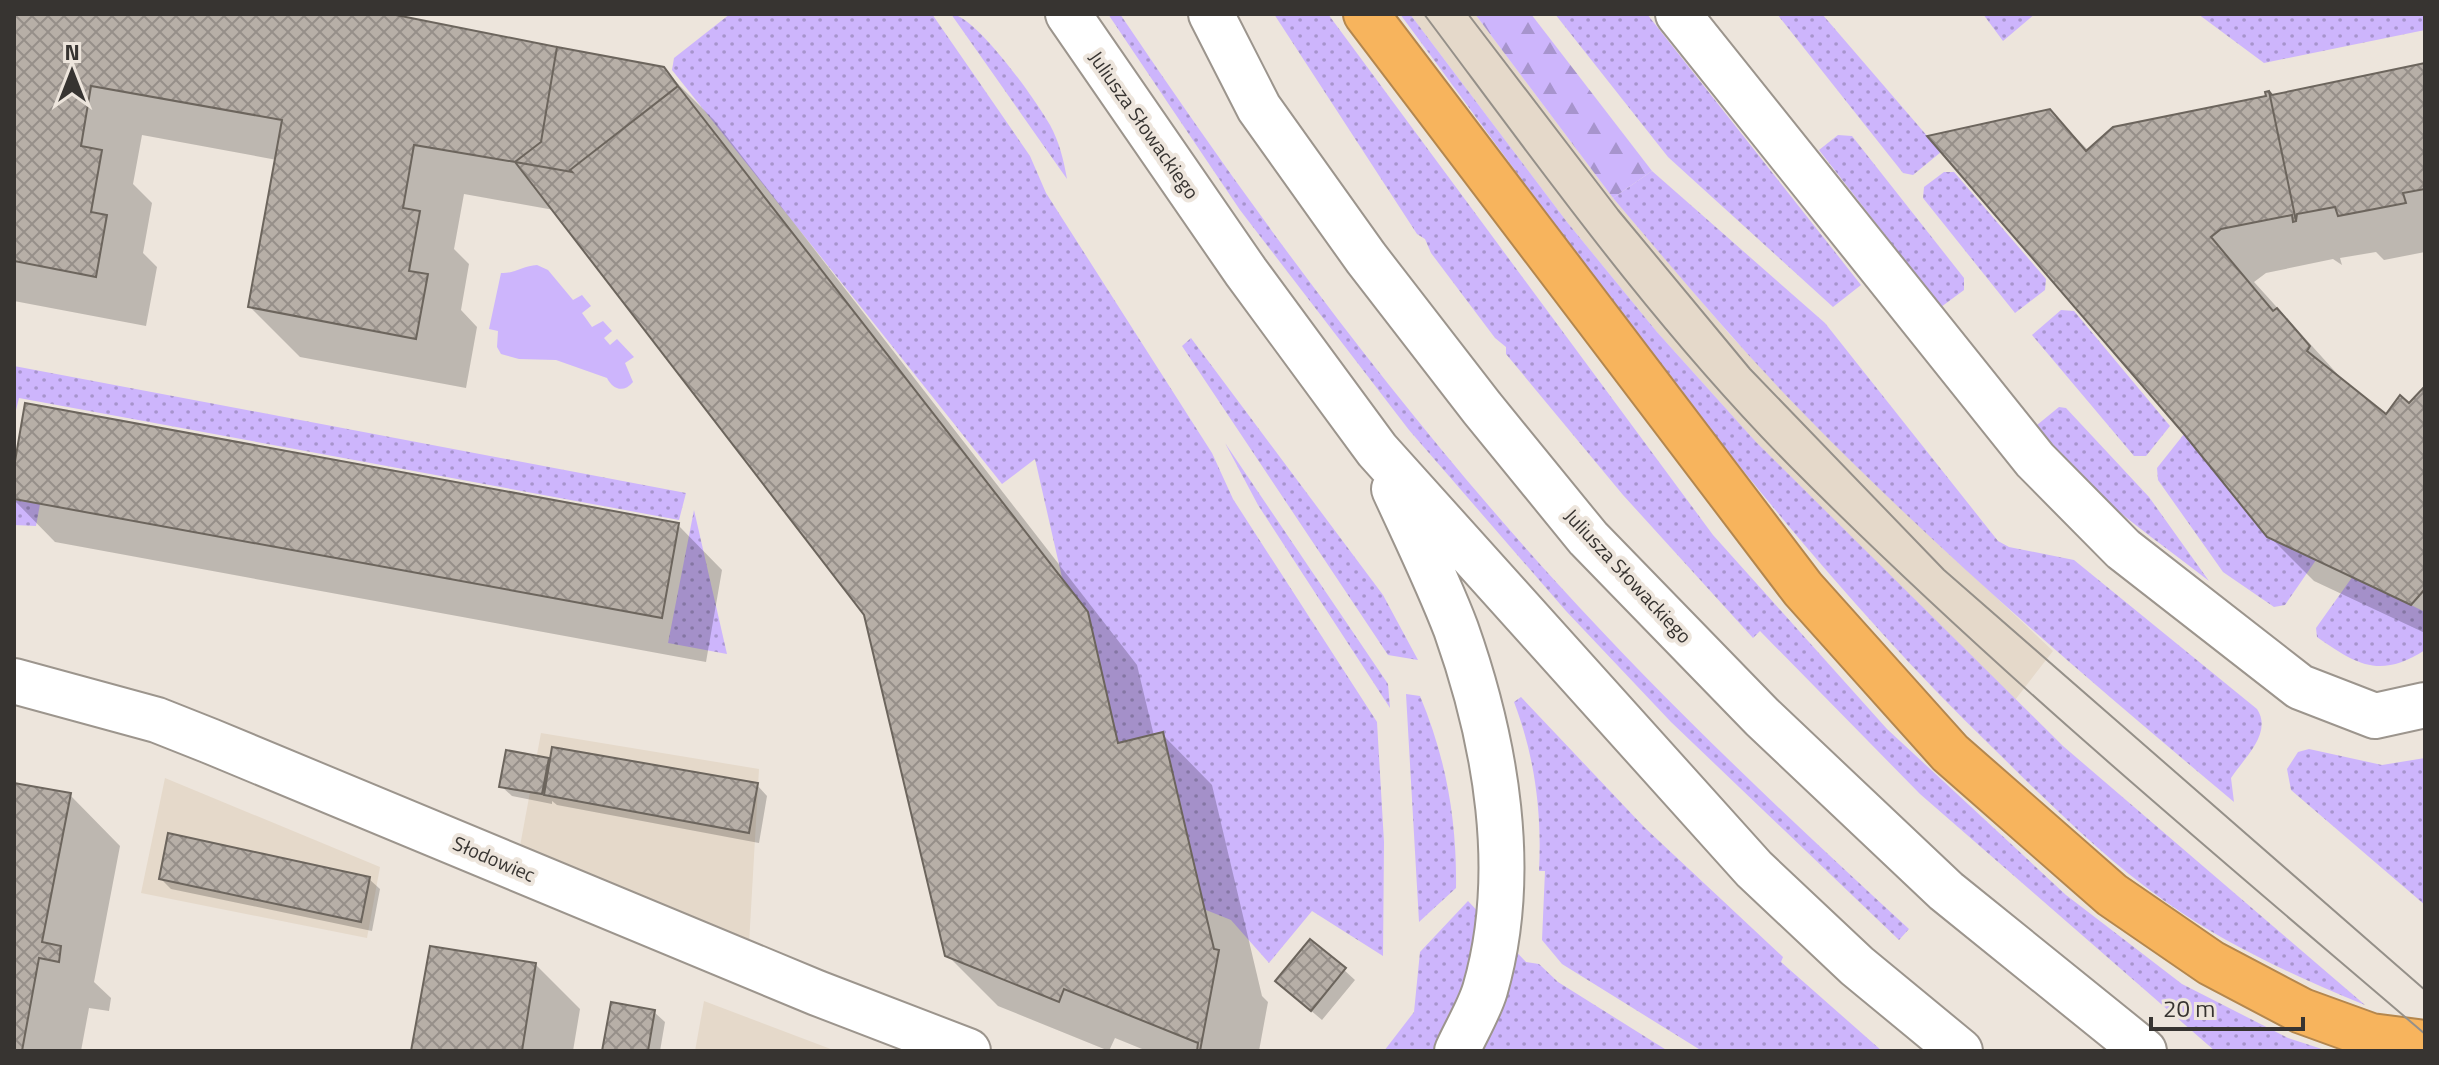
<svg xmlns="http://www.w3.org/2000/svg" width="2439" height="1065" font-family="'Titillium Web',sans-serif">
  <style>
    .built { fill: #e5d9ca }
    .grass { fill: url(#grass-dots) }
    .forest { fill: url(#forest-firs) }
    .park { fill: #cdb5fc }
    .shadow { fill: #0003 }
    .building { fill: url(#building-cross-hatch); stroke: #6c655d; stroke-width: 2 }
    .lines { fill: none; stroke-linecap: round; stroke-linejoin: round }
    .minor-casing { stroke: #9c958d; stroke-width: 48 }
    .secondary-casing { stroke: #9c958d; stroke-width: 48 }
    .motorway-casing { stroke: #b4874e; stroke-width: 48 }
    .minor { stroke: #fff; stroke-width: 44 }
    .secondary { stroke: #fff; stroke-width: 44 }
    .motorway { stroke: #f7b45d; stroke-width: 44 }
    .tram { stroke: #959089; stroke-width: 2 }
    .labels { text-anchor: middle; stroke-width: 8; stroke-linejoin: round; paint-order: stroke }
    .street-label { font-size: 20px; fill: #373431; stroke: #ede5dc }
  </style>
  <defs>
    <pattern id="grass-dots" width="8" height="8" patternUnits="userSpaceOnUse" patternTransform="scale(2)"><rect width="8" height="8" fill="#cdb5fc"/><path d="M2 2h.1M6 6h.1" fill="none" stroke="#a794cd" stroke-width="1.8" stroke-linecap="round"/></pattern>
    <pattern id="forest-firs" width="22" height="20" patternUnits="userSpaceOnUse" patternTransform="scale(2)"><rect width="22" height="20" fill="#cdb5fc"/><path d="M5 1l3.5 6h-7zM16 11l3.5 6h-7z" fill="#a794cd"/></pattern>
    <pattern id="building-cross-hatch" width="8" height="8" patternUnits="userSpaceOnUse" patternTransform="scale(2)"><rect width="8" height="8" fill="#b7afa7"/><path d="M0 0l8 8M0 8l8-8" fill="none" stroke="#968f89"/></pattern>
  </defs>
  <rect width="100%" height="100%" fill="#ede5dc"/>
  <!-- built -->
  <path class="built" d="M 1410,14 L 1475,14 L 1613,198 L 1731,336 L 1867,476 L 2053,651 L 2015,700 L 1756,442 L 1657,332 L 1567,222 Z
    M 541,733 L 759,769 L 749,944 L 520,846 Z
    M 165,778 L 380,867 L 367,938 L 141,893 Z
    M 704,1001 L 836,1051 L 695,1051 Z"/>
  <!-- grass -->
  <path class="grass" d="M 730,14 L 932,14 L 1030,156 L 1046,193 L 1212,453 L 1233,499 L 1377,722 L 1384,842 L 1383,956 L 1312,911 L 1269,963 L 1231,920 L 1131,880 L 1035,459 L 1002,484 L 672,70 L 674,58 Z
    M 951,14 C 976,15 1037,102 1050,125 C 1059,141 1064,161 1067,179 Z
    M 1108,14 L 1120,14 C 1254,213 1396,406 1557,583 C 1668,705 1788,818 1909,929 L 1899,940 L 1671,722 L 1566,611 L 1409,430 L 1240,210 Z
    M 1274,14 L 1328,14 L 1713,535 L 1887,729 L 2066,895 L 2182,984 L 2288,1038 L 2328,1051 L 2215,1051 L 1920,794 L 1760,631 L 1753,638 L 1623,495 L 1506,354 L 1506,347 L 1495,338 L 1431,253 L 1425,239 L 1417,234 Z
    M 1400,14 L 1410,14 L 1567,222 L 1657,332 L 1756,442 L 2063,746 L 2365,1005 C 2295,976 2228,946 2166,902 C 2102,857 2047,801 1992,747 C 1767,528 1587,266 1400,14 Z
    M 1555,14 L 1647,14 L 1861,285 L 1833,307 L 1668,157 Z
    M 1777,14 L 1822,14 L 1941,152 L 1913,175 L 1903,173 Z
    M 1983,14 L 2035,14 L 2003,41 Z
    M 2198,14 L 2425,14 L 2425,30 L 2264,63 Z
    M 1838,135 L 1852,136 L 1964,278 L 1964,290 L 1941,307 L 1819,150 Z
    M 1652,171 L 1825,323 L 1998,541 L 2009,547 L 2074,560 L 2257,709 C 2273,733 2244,758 2231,778 L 2234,802 C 2086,678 1941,554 1806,416 C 1738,347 1676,272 1613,198 Z
    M 1944,172 L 1954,172 L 2046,279 L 2045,290 L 2015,313 L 1923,198 L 1924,187 Z
    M 2061,310 L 2074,311 L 2170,426 L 2146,456 L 2134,456 L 2032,335 Z
    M 1191,338 L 1383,595 L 1418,660 L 1388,655 L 1182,346 Z
    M 14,366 L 686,493 L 679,520 L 19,398 L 14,418 Z
    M 2059,407 L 2066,408 L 2149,497 L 2209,581 C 2149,534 2080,490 2037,425 Z
    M 2184,434 L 2267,537 L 2316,560 L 2285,605 L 2274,607 L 2223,572 L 2158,480 L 2157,468 Z
    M 1225,443 L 1388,684 L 1390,708 L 1258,505 Z
    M 14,500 L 40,504 L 36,526 L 14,525 Z
    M 694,510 L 727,654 L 668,643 Z
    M 2353,576 L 2425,612 L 2425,650 C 2380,679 2357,665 2317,637 L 2316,628 Z
    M 1406,694 L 1420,696 C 1446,758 1457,820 1456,888 L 1419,922 Z
    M 1521,697 L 1644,827 L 1783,957 L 1781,962 L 1882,1051 L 1702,1051 L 1562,964 L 1542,940 L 1545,871 L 1539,871 C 1542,813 1535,757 1514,702 Z
    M 2309,749 L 2382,765 L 2425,758 L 2425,905 L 2291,790 L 2287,769 L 2298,752 Z
    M 1468,901 L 1526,962 L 1539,964 L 1558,982 L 1668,1051 L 1384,1051 L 1414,1012 L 1420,952 Z"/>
  <!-- forest -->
  <path class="forest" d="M 1475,14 L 1531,14 L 1652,171 L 1613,198 Z"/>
  <!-- park -->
  <path class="park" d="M 537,265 L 548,270 L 573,300 L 582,295 L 591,306 L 582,313 L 592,327 L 603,321 L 612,331 L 604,338 L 610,345 L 617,339 L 634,357 L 625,363 L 633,382 C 624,393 613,390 607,378 L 556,360 L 519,359 L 501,354 L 497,347 L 498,331 L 489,329 L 501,273 C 513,274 523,266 537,265 Z"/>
  <!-- shadow -->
  <path class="shadow" d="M 14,14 L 369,14 L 663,69 L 714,120 L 1137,665 L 1154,736 L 1162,734 L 1212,785 L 1262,996 L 1268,1002 L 1259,1051 L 1147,1051 L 1115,1038 L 1109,1051 L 998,1006 L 947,955 L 866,614 L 554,210 L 464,194 L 454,249 L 469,264 L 461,310 L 477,327 L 466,388 L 300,357 L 250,307 L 277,160 L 142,135 L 133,184 L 152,203 L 143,253 L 157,267 L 146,326 L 14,301 Z
    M 2425,65 L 2425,252 L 2384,260 L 2376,252 L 2340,258 L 2342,265 L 2333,259 L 2266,273 L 2254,282 L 2350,388 L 2386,417 L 2410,405 L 2425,389 L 2425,633 L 2314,581 L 2268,535 L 2050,112 L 2089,151 L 2268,97 L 2267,93 L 2274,97 Z
    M 14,479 L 678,525 L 722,570 L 706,662 L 55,542 L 14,500 Z
    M 548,760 L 551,763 L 757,785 L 767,796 L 759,843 L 557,805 L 552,801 L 552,804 L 512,796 L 501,786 Z
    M 14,785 L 70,795 L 120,846 L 94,982 L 111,998 L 109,1011 L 89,1008 L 81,1051 L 14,1051 Z
    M 161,879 L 369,879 L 380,889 L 372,931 L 171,889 Z
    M 535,964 L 580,1009 L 573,1051 L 413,1051 Z
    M 1344,970 L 1355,980 L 1322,1020 L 1288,991 Z
    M 654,1012 L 665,1022 L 660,1051 L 604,1051 Z"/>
  <!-- building -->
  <path class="building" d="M 14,14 L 391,14 L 557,47 L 541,142 L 515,162 L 414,145 L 403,208 L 420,211 L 409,271 L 428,274 L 416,339 L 248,307 L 282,120 L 91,86 L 81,146 L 102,150 L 91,212 L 107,215 L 96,277 L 14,261 Z
    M 557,47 L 664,67 L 678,86 L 570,170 L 572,172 L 515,162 L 541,142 Z
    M 2425,63 L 2425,189 L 2403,193 L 2406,203 L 2338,216 L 2335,207 L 2297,214 L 2296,221 L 2269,91 L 2272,95 Z
    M 678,86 L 1088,612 L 1118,743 L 1163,732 L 1214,949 L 1219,950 L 1200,1051 L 1197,1051 L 1198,1043 L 1064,989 L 1059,1002 L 945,956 L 864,615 L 515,162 L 572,172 L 570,170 Z
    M 2269,91 L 2296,221 L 2293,222 L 2292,215 L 2221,229 L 2211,237 L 2273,311 L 2277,308 L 2310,346 L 2307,351 L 2386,414 L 2400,395 L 2409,403 L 2425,386 L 2425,589 L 2411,605 L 2267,537 L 2184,434 L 1927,136 L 2050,109 L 2086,151 L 2113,127 L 2266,96 L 2265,92 Z
    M 25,403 L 679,523 L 662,618 L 14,499 L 14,467 Z
    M 552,747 L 758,783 L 749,833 L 544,795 Z
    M 506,750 L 549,758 L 542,794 L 499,787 Z
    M 14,783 L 71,793 L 42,942 L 61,946 L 59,962 L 39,958 L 22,1051 L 14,1051 Z
    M 168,833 L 370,877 L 361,922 L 159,879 Z
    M 1310,939 L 1346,968 L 1311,1011 L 1275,981 Z
    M 430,946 L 536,963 L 522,1051 L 411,1051 Z
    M 611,1002 L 655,1010 L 648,1051 L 602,1051 Z"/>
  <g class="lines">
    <defs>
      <path id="minor" d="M 1678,14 L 2035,460 L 2123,549 L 2300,687 L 2375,716 L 2425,705
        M 14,681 L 157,720 L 210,741 L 817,993 L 968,1051"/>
      <path id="secondary" d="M 1068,14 L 1246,272 L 1377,450 L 1754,869 L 1857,966 L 1960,1051
        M 1211,14 L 1259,108 L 1366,258 L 1482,408 L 1588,538 L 1762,717 L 1946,891 L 2144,1051
        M 1394,489 C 1415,535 1438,582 1456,629 C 1496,742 1519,873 1485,990 C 1479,1010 1466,1031 1457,1051"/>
      <path id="motorway" d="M 1366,14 L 1803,589 L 1950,753 L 2112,895 L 2211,963 L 2302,1011 L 2371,1036 L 2425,1043"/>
    </defs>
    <!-- minor casing -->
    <use href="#minor" class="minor-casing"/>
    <!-- secondary casing -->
    <use href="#secondary" class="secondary-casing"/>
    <!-- motorway casing -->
    <use href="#motorway" class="motorway-casing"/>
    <!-- minor -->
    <use href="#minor" class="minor"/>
    <!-- secondary -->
    <use href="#secondary" class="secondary"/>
    <!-- motorway -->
    <use href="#motorway" class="motorway"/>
    <!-- tram -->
    <path class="tram" d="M 1424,14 C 1541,170 1653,328 1791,467 C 1991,668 2210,850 2425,1034
      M 1468,14 L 1618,210 L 1750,369 L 1944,570 L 2425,990"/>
  </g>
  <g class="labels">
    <!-- street labels -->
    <g class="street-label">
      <text transform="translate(1144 125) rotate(55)" y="7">Juliusza Słowackiego</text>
      <text transform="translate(1628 576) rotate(47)" y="7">Juliusza Słowackiego</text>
      <text transform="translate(494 859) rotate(23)" y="7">Słodowiec</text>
    </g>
  </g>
  <!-- border -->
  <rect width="2439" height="1065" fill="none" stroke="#373431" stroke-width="32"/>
  <!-- north arrow -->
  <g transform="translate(72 72)" stroke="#ede5dc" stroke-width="6" paint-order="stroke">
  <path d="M0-6L14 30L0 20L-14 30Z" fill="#373431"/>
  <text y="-12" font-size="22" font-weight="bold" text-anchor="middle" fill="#373431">N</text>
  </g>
  <!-- scale -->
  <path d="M2151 1017v12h152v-12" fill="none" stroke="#373431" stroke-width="4"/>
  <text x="2163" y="1017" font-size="24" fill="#373431" stroke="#ede5dc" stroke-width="6" paint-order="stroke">20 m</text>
</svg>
